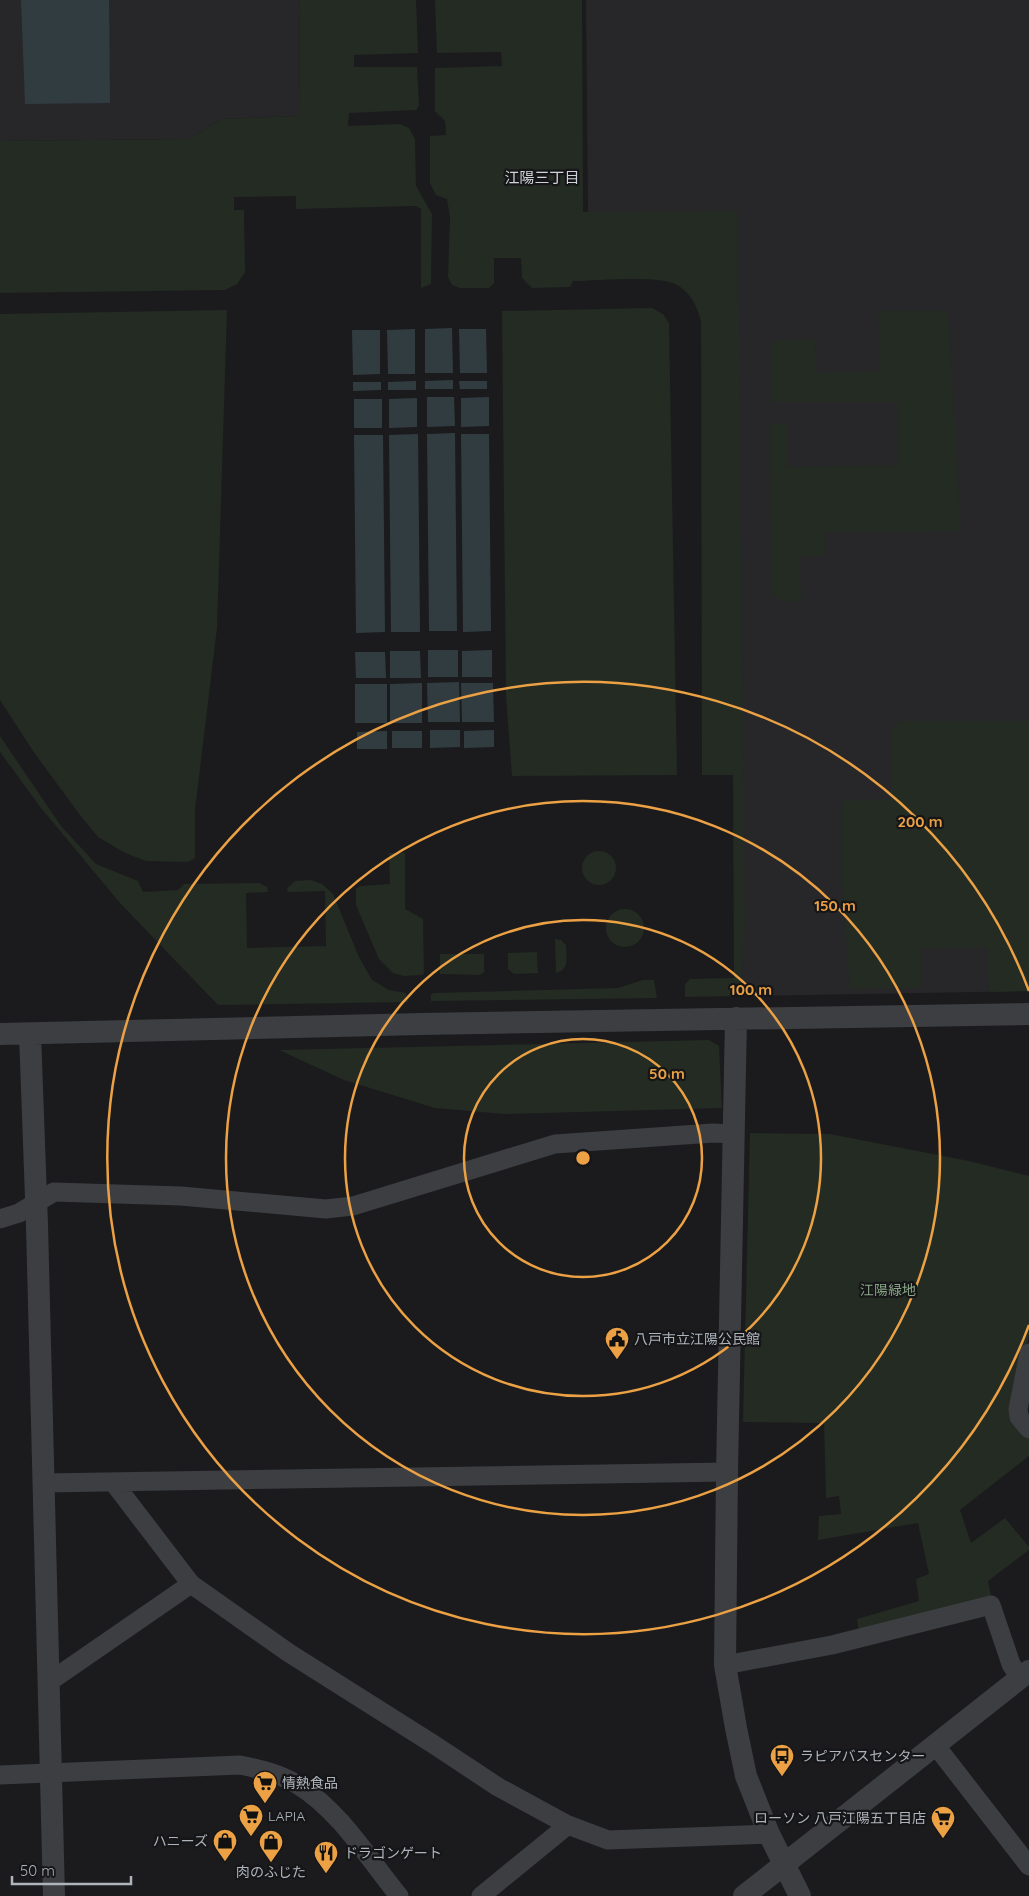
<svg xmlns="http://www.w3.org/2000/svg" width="1029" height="1896" font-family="Quicksand,'Noto Sans JP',sans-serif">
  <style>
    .built { fill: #27272a }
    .green { fill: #232b23 }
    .water { fill: #313c41 }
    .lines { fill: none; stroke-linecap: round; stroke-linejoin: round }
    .minor { stroke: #3c3e42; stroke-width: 19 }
    .tertiary { stroke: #3c3e42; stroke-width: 22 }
    .ring { fill: none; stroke: #eba144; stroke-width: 2.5 }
    .labels { text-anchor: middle; stroke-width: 4.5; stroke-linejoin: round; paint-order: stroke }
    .park-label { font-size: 14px; fill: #88a686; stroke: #161618 }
    .poi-label { font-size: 14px; fill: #aeb4bc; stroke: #161618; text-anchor: start }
    .neighbourhood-label { font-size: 15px; fill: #cfd2d8; stroke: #161618 }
    .centre { fill: #eba144; stroke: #161618; stroke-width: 2.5 }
    .ring-label { font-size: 15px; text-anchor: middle; font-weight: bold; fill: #eba144; stroke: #161618; stroke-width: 4.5; stroke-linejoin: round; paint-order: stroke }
  </style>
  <rect width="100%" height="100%" fill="#1b1b1d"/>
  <!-- built -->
  <path class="built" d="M 0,0 L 300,0 L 299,116 L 221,119 L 189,139 L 0,141 Z
    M 586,0 L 1029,0 L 1029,991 L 741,996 L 734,216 L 588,217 Z"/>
  <!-- green -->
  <path class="green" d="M 300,0 L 416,0 L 418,53 L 354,55 L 354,67 L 417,67 L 419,106 L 416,110 L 349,113 L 348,126 L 400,124 L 409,128 L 415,139 L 416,186 L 432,214 L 431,284 L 421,288 L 421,209 L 416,206 L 296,209 L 296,196 L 234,197 L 234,210 L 244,210 L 245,272 L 237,284 L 225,290 L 0,293 L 0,141 L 189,139 L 221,119 L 299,116 Z
    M 435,0 L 582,0 L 583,212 L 737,211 L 745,925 L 741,981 L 738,996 L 685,997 L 685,984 L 690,979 L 734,978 L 733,775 L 702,775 L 701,322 C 698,307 690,291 675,284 C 655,275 597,281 573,281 L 570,287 L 532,288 L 522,278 L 521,258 L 494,258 L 494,283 L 489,288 L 460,288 L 452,285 L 448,277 L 450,217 L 447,199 L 436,195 L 430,183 L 430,136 L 446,135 L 445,121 L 435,111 L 435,68 L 502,66 L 501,52 L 437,53 Z
    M 652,308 L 663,314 L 669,323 L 677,775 L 512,776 L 506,696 L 502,311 Z
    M 227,310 L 217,628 L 195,810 L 195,858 L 188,862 L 146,861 L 125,853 L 98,837 L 80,815 L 33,751 L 0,700 L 0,314 Z
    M 878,311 L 948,311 L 961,531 L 826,532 L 825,556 L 800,557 L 801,601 L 784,602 L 771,594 L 770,424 L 787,423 L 788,467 L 898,465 L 898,402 L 771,402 L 772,341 L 815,339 L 816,373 L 880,371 Z
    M 901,721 L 1029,721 L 1029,991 L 989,992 L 988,947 L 921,949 L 922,988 L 850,989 L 842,884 L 842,801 L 891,799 L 891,728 Z
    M 0,736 L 61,826 L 96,864 L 138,881 L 143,892 L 178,890 L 184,884 L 259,883 L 267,887 L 268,892 L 246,893 L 247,948 L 326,946 L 325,891 L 288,892 L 287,888 L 295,881 L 311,880 L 322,884 L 333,894 L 359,957 L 372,980 L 389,990 L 406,993 L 408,1002 L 218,1005 L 120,903 L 41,808 L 0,752 Z
    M582 868a17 17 0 1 1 34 0a17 17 0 1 1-34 0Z
    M 389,853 L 405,853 L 405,909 L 423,919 L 424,973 L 422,975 L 404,976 L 393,973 L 379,959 L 356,905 L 356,889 L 360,886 L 390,884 Z
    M606 928a19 19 0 1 1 38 0a19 19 0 1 1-38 0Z
    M 555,939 L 561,940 L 566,945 C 566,958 570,969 556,973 Z
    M 537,952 L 538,973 L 514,974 L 508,969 L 508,953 Z
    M 440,954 L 484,954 L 484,972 L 480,975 L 440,974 Z
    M 643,980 L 654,980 L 657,998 L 431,1001 L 431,995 L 433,993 L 618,988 Z
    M 709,1040 L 719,1046 L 722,1108 L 505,1114 L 435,1108 L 344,1080 L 279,1050 Z
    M 750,1133 L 830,1134 L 969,1161 L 1029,1176 L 1029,1335 L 1011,1420 L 1029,1439 L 1029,1456 L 960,1510 L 971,1543 L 1005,1518 L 1029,1547 L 1029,1550 L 988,1581 L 992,1600 L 859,1632 L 857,1619 L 919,1601 L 916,1579 L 929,1574 L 918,1523 L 818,1540 L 819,1516 L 841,1514 L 839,1496 L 826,1498 L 824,1423 L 743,1422 Z"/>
  <!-- water -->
  <path class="water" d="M 21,0 L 109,0 L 110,103 L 25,104 Z
    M 452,328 L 453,373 L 425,373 L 425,329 Z
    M 415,329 L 415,374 L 388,374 L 387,330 Z
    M 459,329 L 486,329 L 487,373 L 460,373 Z
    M 352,330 L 380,330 L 380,374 L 353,375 Z
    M 453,380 L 453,389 L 425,389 L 425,381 Z
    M 416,381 L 416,390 L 388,390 L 388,382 Z
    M 459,381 L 487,381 L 487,389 L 460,389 Z
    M 353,382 L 381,382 L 381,390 L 353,391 Z
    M 454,397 L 455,426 L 427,427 L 427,397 Z
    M 489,397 L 489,426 L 461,427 L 461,398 Z
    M 417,398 L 417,427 L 389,428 L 389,399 Z
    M 354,399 L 382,399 L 382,428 L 354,428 Z
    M 455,433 L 457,631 L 429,631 L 427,434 Z
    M 418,434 L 420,632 L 391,632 L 389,435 Z
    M 461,434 L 489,434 L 491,631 L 463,632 Z
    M 354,435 L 383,435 L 385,632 L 356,633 Z
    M 428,650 L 458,650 L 458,677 L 428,677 Z
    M 492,650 L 492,677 L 462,677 L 462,651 Z
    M 390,651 L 420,651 L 421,678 L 390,678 Z
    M 355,652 L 385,652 L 386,678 L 356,678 Z
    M 459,682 L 460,722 L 428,722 L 427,683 Z
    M 422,683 L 422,723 L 390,723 L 390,684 Z
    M 461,683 L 493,683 L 494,722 L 462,722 Z
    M 355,684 L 387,684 L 387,723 L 355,723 Z
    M 430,730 L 460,730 L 460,747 L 430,748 Z
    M 494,730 L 494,747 L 464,748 L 464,731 Z
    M 387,731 L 387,749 L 357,749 L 357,732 Z
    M 392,731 L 422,731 L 422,748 L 392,748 Z"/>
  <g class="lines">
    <!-- minor -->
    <path class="minor" d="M 0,1219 L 19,1213 L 54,1192 L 181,1196 L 326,1209 L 353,1206 L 555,1144 L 713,1133 L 734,1134
      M 1029,1353 L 1018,1409 L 1019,1417 L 1029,1429
      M 113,1482 L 191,1584 L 289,1653 L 433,1744 L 498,1787 L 568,1825 L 608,1840 L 769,1834
      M 44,1483 L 727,1472
      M 725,1665 L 832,1645 L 991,1605 L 1011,1664 L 1020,1679
      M 49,1682 L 191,1584
      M 936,1746 L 1029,1866
      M 0,1775 L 240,1765 C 260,1769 281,1774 298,1785 C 340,1811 368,1858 399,1896
      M 481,1896 L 568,1825"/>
    <!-- tertiary -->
    <path class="tertiary" d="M 736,1018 L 727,1472 L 725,1665 L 736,1728 L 746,1776 L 769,1834 L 800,1896
      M 0,1034 L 421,1024 L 1029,1014
      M 30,1034 L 37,1225 L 54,1896
      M 744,1896 L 1029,1671"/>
  </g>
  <!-- distance rings -->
  <g class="ring">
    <circle cx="583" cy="1158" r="119"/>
    <circle cx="583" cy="1158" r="238"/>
    <circle cx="583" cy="1158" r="357"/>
    <path d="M1029 1325A476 476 0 1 1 1029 991"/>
  </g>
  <!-- icons -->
  <defs>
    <symbol id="civic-pin" viewBox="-11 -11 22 30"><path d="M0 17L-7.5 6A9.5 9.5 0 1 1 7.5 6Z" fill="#eba144" stroke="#161618"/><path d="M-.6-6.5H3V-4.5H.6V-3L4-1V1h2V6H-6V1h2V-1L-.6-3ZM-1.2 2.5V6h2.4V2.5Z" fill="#111"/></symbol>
    <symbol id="bus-pin" viewBox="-11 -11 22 30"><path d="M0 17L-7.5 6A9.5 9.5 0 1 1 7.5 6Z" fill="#eba144" stroke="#161618"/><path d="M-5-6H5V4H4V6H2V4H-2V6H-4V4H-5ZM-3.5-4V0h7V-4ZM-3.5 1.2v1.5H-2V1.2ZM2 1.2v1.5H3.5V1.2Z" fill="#111"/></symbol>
    <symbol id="supermarket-pin" viewBox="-11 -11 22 30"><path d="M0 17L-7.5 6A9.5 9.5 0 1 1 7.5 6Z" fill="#eba144" stroke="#161618"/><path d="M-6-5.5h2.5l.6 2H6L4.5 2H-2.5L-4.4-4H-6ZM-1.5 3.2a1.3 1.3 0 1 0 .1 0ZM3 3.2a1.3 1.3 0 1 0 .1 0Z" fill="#111"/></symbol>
    <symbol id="shop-pin" viewBox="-11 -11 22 30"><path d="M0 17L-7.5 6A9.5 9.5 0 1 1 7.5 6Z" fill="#eba144" stroke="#161618"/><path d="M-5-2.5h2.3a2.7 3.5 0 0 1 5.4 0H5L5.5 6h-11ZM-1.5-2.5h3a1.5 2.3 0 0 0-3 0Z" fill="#111"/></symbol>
    <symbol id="restaurant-pin" viewBox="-11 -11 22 30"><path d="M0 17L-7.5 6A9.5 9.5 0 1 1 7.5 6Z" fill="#eba144" stroke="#161618"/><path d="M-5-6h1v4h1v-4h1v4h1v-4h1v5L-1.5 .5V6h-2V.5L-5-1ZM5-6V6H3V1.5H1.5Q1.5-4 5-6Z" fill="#111"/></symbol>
  </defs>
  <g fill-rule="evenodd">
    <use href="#civic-pin" x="603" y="1325" width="28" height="38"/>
    <use href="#bus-pin" x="768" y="1742" width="28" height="38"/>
    <use href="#supermarket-pin" x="251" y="1769" width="28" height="38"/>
    <use href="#supermarket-pin" x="237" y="1802" width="28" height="38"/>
    <use href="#supermarket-pin" x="929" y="1804" width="28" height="38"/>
    <use href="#shop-pin" x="211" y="1827" width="28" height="38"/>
    <use href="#shop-pin" x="257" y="1828" width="28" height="38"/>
    <use href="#restaurant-pin" x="312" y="1839" width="28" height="38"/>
  </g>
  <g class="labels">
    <!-- park labels -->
    <g class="park-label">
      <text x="888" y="1295">江陽緑地</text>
    </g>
    <!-- poi labels -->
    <g class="poi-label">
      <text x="634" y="1344">八戸市立江陽公民館</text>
      <text x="800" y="1761">ラピアバスセンター</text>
      <text x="282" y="1788">情熱食品</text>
      <text x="268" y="1821">LAPIA</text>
      <text x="926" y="1823" text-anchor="end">ローソン 八戸江陽五丁目店</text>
      <text x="208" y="1846" text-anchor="end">ハニーズ</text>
      <text x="344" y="1858">ドラゴンゲート</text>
      <text x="271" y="1877" text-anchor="middle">肉のふじた</text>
    </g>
    <!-- neighbourhood labels -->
    <g class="neighbourhood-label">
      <text x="542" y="183">江陽三丁目</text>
    </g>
  </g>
  <circle cx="583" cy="1158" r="8" class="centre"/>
  <g class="ring-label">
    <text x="920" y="827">200 m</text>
    <text x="835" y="911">150 m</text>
    <text x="751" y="995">100 m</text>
    <text x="667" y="1079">50 m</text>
  </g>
  <!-- scale -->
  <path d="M12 1876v8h119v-8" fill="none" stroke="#aeb4bc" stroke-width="2.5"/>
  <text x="20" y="1876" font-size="15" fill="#aeb4bc" stroke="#161618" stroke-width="4" paint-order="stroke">50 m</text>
</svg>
